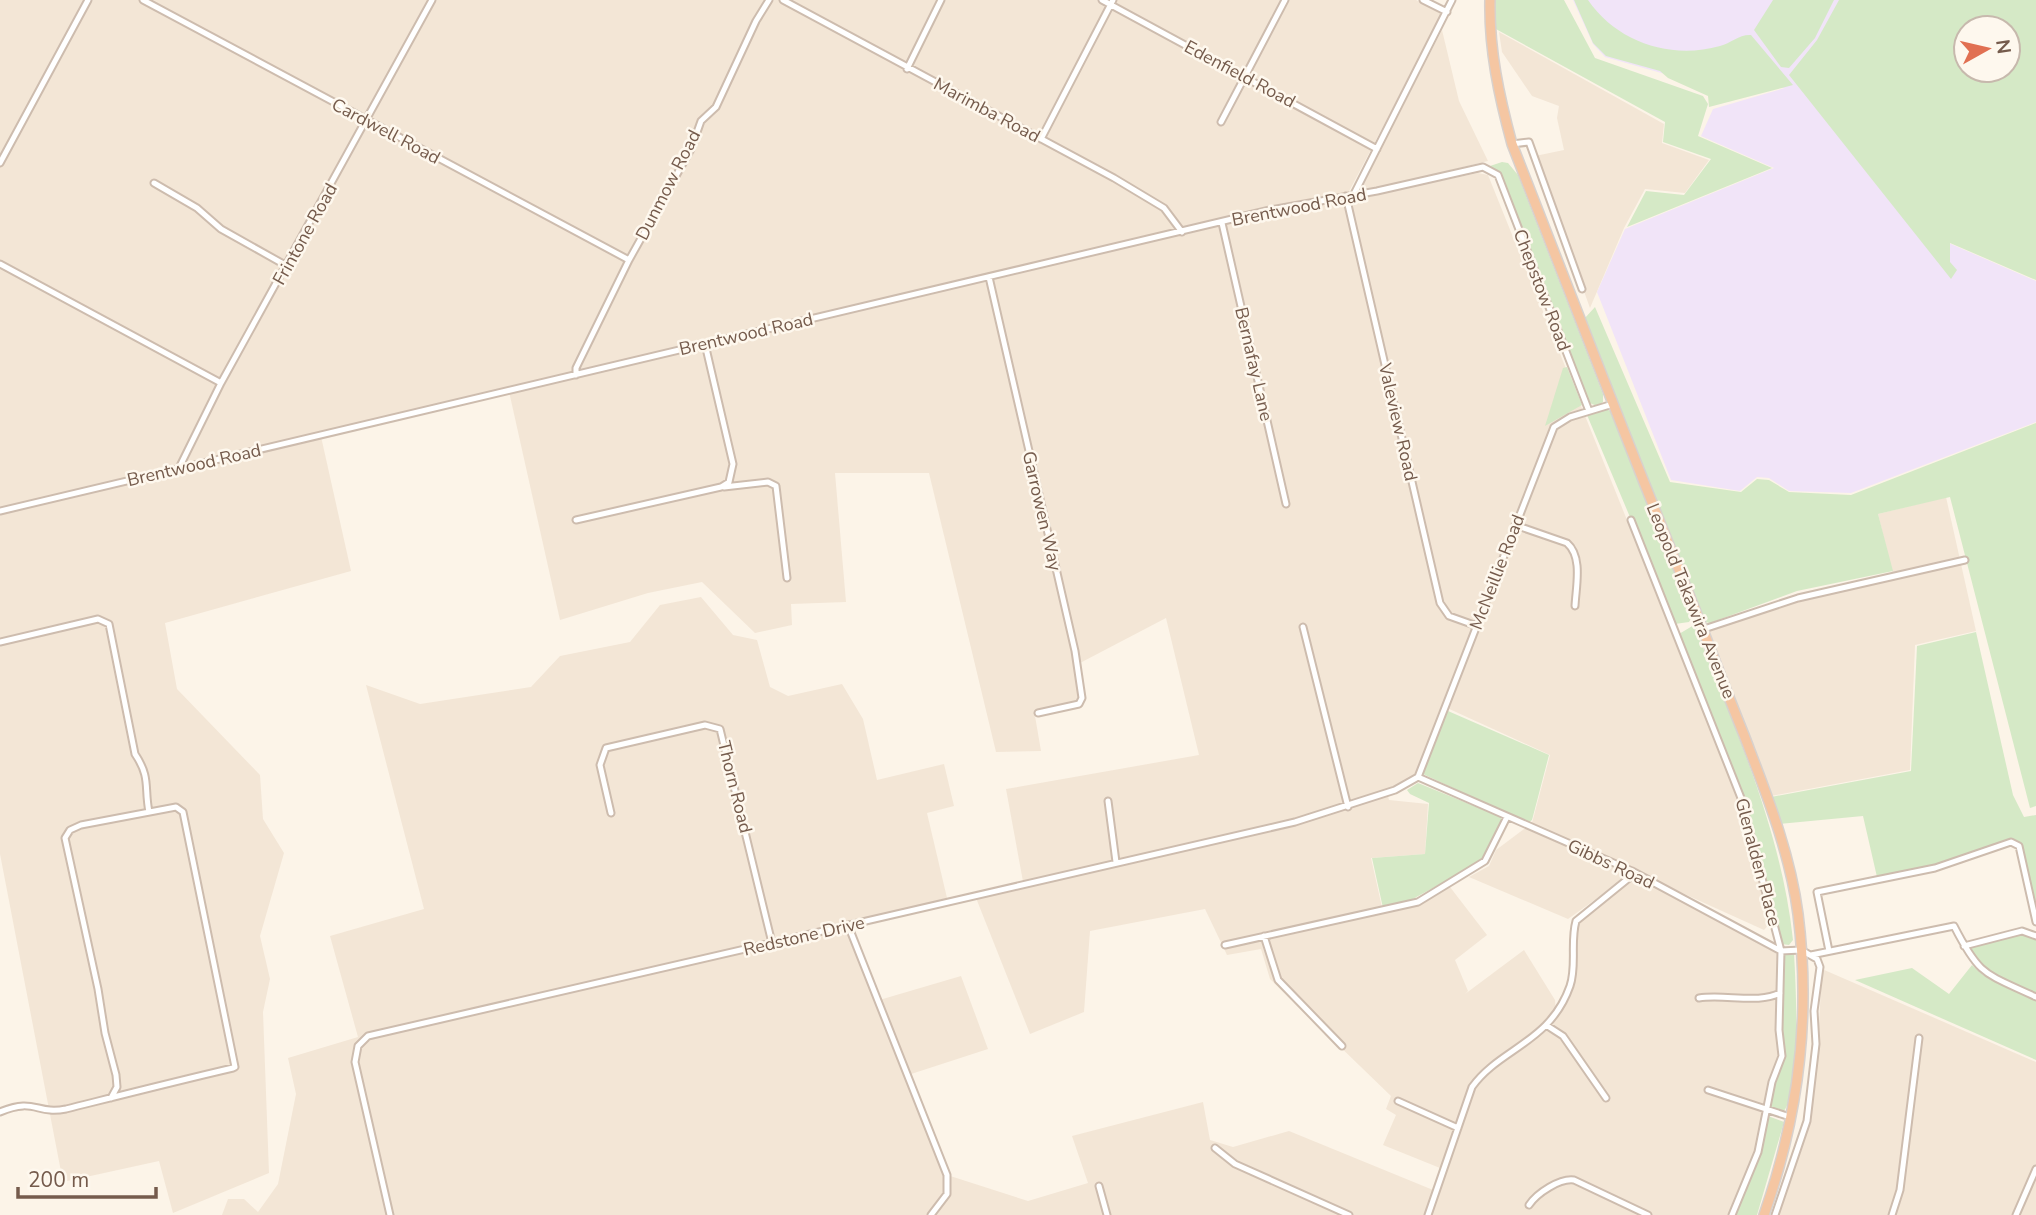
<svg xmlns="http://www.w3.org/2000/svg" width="2036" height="1215" font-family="'Nunito Sans',sans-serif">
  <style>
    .residential { fill: #f3e6d6 }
    .education { fill: #f1e4f8 }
    .green { fill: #d5e9c6; fill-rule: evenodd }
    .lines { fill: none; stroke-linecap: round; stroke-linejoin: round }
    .minor-casing { stroke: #cdbcae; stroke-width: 9 }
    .trunk-casing { stroke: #d8d1cd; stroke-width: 12 }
    .minor { stroke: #fff; stroke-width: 5 }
    .trunk { stroke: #f5c6a2; stroke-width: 9 }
    .labels { text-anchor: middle; stroke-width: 5; stroke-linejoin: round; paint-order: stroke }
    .street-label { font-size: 18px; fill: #755b4c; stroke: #fef8ee }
  </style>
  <rect width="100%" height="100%" fill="#fcf4e8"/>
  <!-- residential -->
  <path class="residential" d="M 0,0 L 1416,0 L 1442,14 L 1344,201 L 1478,173 L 1488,175 L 1739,798 L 1771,922 L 1764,930 L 1627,868 L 1624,879 L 1568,919 L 1469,877 L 1489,866 L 1496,850 L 1532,823 L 1550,755 L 1445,707 L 1417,777 L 1387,792 L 1389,800 L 1428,804 L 1425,854 L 1371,858 L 1383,912 L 1420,905 L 1450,887 L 1487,935 L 1455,960 L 1468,991 L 1465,994 L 1524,950 L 1555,1000 L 1556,1013 L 1571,990 L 1576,922 L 1633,874 L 1779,952 L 1780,1056 L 1757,1151 L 1730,1215 L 222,1215 L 228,1199 L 244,1199 L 258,1212 L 278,1184 L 296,1094 L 288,1058 L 358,1037 L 330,936 L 424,909 L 366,685 L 420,704 L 531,687 L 560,656 L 630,642 L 660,605 L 701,597 L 733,635 L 757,640 L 770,687 L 788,696 L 842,684 L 863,719 L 877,780 L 944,764 L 954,806 L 927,813 L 947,898 L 846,924 L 876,1001 L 961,976 L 988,1049 L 905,1076 L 944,1174 L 1028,1201 L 1088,1183 L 1072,1136 L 1203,1102 L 1210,1140 L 1233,1147 L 1289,1131 L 1438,1192 L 1445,1170 L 1383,1145 L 1396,1115 L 1386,1109 L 1391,1096 L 1270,979 L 1261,949 L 1227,955 L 1205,909 L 1090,931 L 1084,1012 L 1030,1034 L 976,898 L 1024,887 L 1006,789 L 1199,755 L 1166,618 L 1080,663 L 1085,699 L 1081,706 L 1035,716 L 1041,751 L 996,752 L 929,473 L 835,473 L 846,602 L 791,604 L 792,625 L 755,633 L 702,582 L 648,593 L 560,620 L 508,387 L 320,432 L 351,571 L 165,623 L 177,689 L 260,775 L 263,819 L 284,853 L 260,936 L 270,979 L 263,1012 L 269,1173 L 173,1213 L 159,1161 L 63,1182 L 0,854 Z
    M 1442,30 L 1459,101 L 1488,161 L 1364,191 L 1363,184 Z
    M 1499,32 L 1664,124 L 1662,143 L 1709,160 L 1685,193 L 1645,189 L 1624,228 L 1590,308 L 1535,156 L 1564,150 L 1557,118 L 1559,106 L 1532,96 L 1502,52 Z
    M 1946,497 L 1976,631 L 1915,645 L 1910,770 L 1771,796 L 1707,632 L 1800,601 L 1894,579 L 1878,514 Z
    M 1822,969 L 2036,1062 L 2036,1215 L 1777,1215 L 1808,1121 L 1818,1043 Z"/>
  <!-- education -->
  <path class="education" d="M 1573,0 L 2036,0 L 2008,28 L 1966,28 L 1966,70 L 1944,241 L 2036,281 L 2036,422 L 1851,493 L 1789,491 L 1769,478 L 1757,477 L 1740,491 L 1671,480 L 1597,292 L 1625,229 L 1774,168 L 1701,136 L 1713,109 L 1785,88 L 1686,80 L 1605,57 L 1593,44 Z"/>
  <!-- green -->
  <path class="green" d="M 1493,0 L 1564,0 L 1595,58 L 1703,96 L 1708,104 L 1698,136 L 1772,168 L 1627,227 L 1646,191 L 1684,195 L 1711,159 L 1663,142 L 1665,122 L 1494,28 Z
    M 1574,0 L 1588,0 C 1617,42 1670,60 1720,46 C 1731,43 1740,34 1751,35 L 1793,85 L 1709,107 L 1708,96 L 1668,78 L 1660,71 L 1606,56 L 1593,43 Z
    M 1773,0 L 1834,0 L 1815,38 L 1789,68 L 1781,67 L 1754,30 Z
    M 1839,0 L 2036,0 L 2036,280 L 1950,243 L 1950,262 L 1957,270 L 1951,279 L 1789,75 L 1817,40 ZM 1966,28 L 2008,28 L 2008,70 L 1966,70 Z
    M 1502,162 L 1508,163 L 1518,175 L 1603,394 L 1603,402 L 1597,406 L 1587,402 L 1499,173 L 1490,166 Z
    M 1595,307 L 1670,482 L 1741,492 L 1757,479 L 1769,480 L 1789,492 L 1851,495 L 2036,423 L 2036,806 L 2030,808 L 1950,497 L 1878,514 L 1893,571 L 1797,591 L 1710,623 L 1705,622 L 1584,319 Z
    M 1567,367 L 1582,405 L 1545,426 L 1563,368 Z
    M 1605,408 L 1610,411 L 1692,617 L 1689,622 L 1675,624 L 1587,415 Z
    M 1694,625 C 1735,728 1781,829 1793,940 L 1789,945 L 1781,944 L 1742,798 L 1679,634 Z
    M 1976,632 L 2013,795 L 2024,817 L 2036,815 L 2036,911 L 2020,844 L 2016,840 L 1934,866 L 1877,877 L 1863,816 L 1779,824 L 1771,797 L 1911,771 L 1917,646 Z
    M 1448,711 L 1549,755 L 1532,820 L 1528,823 L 1423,774 Z
    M 1418,783 L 1501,817 L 1502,822 L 1486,857 L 1479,863 L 1409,901 L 1383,908 L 1372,858 L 1425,854 L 1429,803 L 1410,794 L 1407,790 Z
    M 2022,933 L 2036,938 L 2036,995 L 1985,971 L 1967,948 Z
    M 1791,953 L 1794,954 C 1796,986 1801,1087 1784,1111 L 1769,1107 L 1774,1081 L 1783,1057 L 1781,1029 L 1782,956 Z
    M 1972,965 L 1983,975 L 2036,999 L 2036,1060 L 1855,980 L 1912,968 L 1949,994 Z
    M 1768,1116 L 1784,1122 L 1757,1215 L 1733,1215 L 1759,1154 Z"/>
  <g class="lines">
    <defs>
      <path id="minor" d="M 143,0 L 629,260
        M 783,0 L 1114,178 L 1164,208 L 1182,232
        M 1102,0 L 1377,149
        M 1423,0 L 1447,12
        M 907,69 L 941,0
        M 1221,122 L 1285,0
        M 1041,139 L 1113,0
        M 1512,144 L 1529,142 L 1582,289
        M 0,163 L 88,0
        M 154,183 L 197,208 L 221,229 L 287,266
        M 1346,196 L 1440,603 L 1449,616 L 1477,626
        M 1353,196 L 1452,0
        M 1222,223 L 1286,504
        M 0,264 L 221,383
        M 989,277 L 1075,651 L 1082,698 L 1079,704 L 1038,713
        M 576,375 L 576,368 L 629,260 L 691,149 L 701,121 L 716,107 L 756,21 L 769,0
        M 179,468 L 221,383 L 432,0
        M 724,487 L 768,482 L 776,486 L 787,578
        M 0,511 L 1270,210 L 1377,191 L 1483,167 L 1498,175 L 1589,411
        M 576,520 L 721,487 L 729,482 L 733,464 L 705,344
        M 1631,520 L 1741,798 L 1781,951 L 1779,1030 L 1782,1056 L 1772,1082 L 1758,1152 L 1732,1215
        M 1515,525 L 1567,543 C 1583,557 1576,586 1575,606
        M 1303,627 L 1348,807
        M 1704,629 L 1798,598 L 1965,560
        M 0,642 L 98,619 L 109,624 L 135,754 C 151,778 144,787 149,812
        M 1418,777 L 1632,871 L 1781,951 L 1801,950 L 1817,959 L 1820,967 L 1814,1011 L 1816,1044 L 1807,1121 L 1775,1215
        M 1418,777 L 1554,427 L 1570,417 L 1613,404
        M 1108,801 L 1116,862
        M 611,813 L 600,765 L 606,748 L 705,725 L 720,729 L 772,943
        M 848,925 L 947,1175 L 947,1194 L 931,1215
        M 1264,936 L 1278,980 L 1342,1046
        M 1225,945 L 1418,902 L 1485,861 L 1507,817
        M 1964,946 L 2022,931 L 2036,936
        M 1829,951 L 1817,892 L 1935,868 L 2011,842 L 2019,846 L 2036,922
        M 1811,955 L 1954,926 C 1980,977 1985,973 2036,997
        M 1699,998 C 1724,994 1760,1004 1780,993
        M 1546,1025 L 1563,1036 L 1606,1098
        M 1708,1090 L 1790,1117
        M 1398,1101 L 1458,1128
        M 0,1112 C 35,1097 36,1115 66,1109 C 122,1095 177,1081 233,1068 L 235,1067 L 183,812 L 176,807 L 81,825 L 70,830 L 65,838 L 98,989 L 105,1033 L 116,1075 L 117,1087 L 111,1098
        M 1215,1148 L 1235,1164 L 1349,1215
        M 1099,1186 L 1107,1215
        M 1529,1205 C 1537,1193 1560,1178 1574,1180 L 1648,1215
        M 390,1215 L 355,1062 L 358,1046 L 368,1036 L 1295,822 L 1395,790 L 1418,777
        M 1428,1215 L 1472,1087 C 1500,1048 1550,1043 1570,986 C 1577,966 1570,942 1576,921 L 1629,878 L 1632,871
        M 1892,1215 L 1900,1190 L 1919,1038
        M 2016,1215 L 2036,1169"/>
      <path id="trunk" d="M 1490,0 C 1489,50 1499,96 1512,144 C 1570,292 1626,440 1686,587 C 1706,636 1724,686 1744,735 C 1766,793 1790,852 1798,914 C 1811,1016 1798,1118 1764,1215"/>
    </defs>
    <!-- minor casing -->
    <use href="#minor" class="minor-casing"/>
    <!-- trunk casing -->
    <use href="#trunk" class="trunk-casing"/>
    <!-- minor -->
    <use href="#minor" class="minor"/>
    <!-- trunk -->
    <use href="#trunk" class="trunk"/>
  </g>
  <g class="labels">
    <!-- street labels -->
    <g class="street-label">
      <text transform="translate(1240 74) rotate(28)" y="6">Edenfield Road</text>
      <text transform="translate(987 110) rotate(28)" y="6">Marimba Road</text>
      <text transform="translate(386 131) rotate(28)" y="6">Cardwell Road</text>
      <text transform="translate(668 185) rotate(-63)" y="6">Dunmow Road</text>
      <text transform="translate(1299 207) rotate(-11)" y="6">Brentwood Road</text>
      <text transform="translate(305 234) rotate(-61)" y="6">Frintone Road</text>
      <text transform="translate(1542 290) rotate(69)" y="6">Chepstow Road</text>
      <text transform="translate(746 334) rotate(-13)" y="6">Brentwood Road</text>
      <text transform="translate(1254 364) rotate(77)" y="6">Bernafay Lane</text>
      <text transform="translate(1398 422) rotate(77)" y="6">Valeview Road</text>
      <text transform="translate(194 465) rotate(-13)" y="6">Brentwood Road</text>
      <text transform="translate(1042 511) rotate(77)" y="6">Garrowen Way</text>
      <text transform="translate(1497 572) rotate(-69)" y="6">McNeillie Road</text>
      <text transform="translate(1691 601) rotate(68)" y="6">Leopold Takawira Avenue</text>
      <text transform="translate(735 787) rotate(76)" y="6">Thorn Road</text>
      <text transform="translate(1758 862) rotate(75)" y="6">Glenalden Place</text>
      <text transform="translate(1611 864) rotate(25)" y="6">Gibbs Road</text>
      <text transform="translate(804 936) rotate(-13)" y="6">Redstone Drive</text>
    </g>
  </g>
  <!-- north arrow -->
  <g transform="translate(1987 49) rotate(82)"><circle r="33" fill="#fef8ee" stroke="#c7b9ad" stroke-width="2"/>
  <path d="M0-5L12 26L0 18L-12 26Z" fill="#e17052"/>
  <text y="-10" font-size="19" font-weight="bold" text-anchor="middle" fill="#755b4c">N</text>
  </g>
  <!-- scale -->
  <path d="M18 1187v10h138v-10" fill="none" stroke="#755b4c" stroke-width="3.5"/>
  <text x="28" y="1187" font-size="21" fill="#755b4c" stroke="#fef8ee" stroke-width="5" paint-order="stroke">200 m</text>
</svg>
